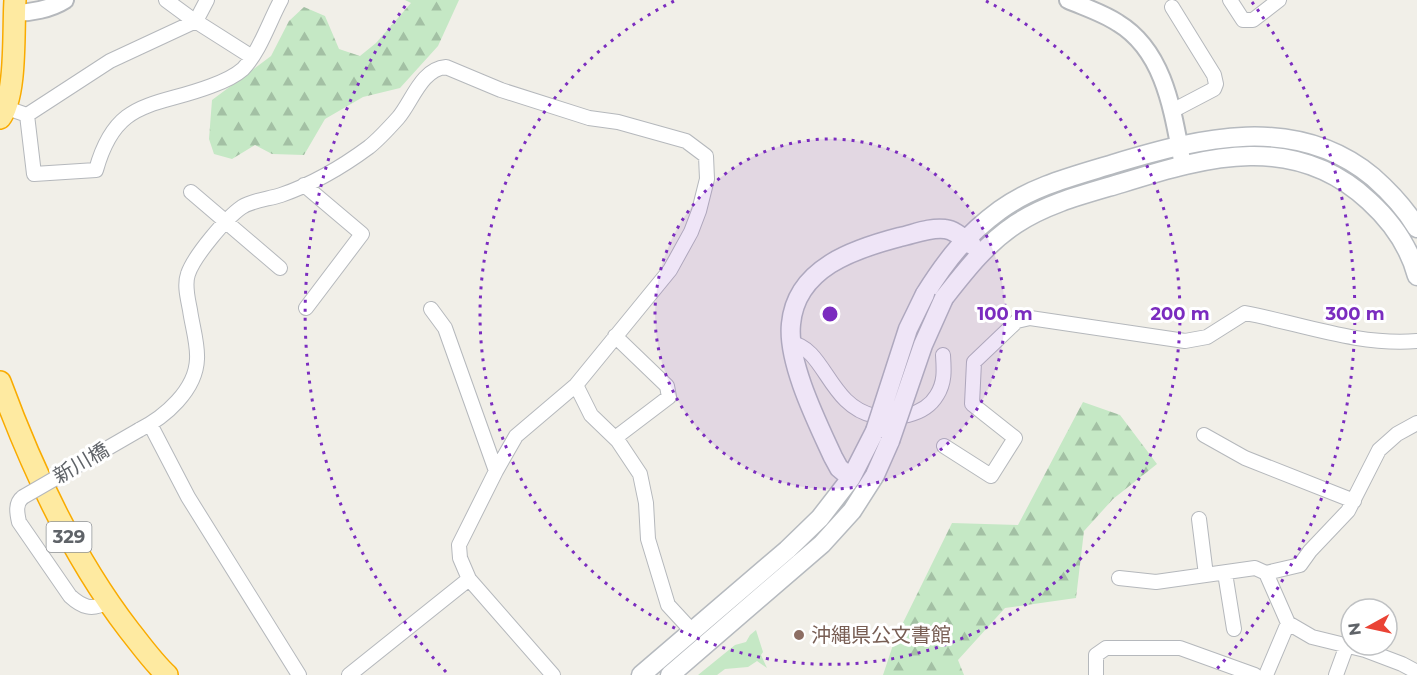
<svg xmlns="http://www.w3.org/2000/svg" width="1417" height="675" font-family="Montserrat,'Noto Sans JP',sans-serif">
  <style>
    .green { fill: #c5e8c5 }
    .forest { fill: url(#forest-firs) }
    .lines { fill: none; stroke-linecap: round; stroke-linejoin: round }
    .minor-casing { stroke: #b5b8bc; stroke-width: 16 }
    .tertiary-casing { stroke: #b5b8bc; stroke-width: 20 }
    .secondary-casing { stroke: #b6babf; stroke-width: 21 }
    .trunk-casing { stroke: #f9ab00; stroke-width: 24 }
    .minor { stroke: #fff; stroke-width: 14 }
    .tertiary { stroke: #fff; stroke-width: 16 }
    .secondary { stroke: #fff; stroke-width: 18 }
    .trunk { stroke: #feeaa1; stroke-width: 21 }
    .minor-bridge-casing { stroke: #b5b8bc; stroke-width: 16; stroke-linecap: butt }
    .secondary-bridge-casing { stroke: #b6babf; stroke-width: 21; stroke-linecap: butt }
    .minor-bridge { stroke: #fff; stroke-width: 14 }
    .secondary-bridge { stroke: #fff; stroke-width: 18 }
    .ring { fill: none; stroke: #7b2cbf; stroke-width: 3; stroke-dasharray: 3 6 }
    .education-dot { fill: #8d6e63; stroke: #fff; stroke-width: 2 }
    .labels { text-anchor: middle; stroke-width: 6; stroke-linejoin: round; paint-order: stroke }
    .shield { fill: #fff; stroke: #8f9295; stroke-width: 1.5 }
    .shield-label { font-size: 18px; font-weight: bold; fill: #5f6368 }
    .street-label { font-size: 20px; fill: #5f6368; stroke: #fff }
    .education-label { font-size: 20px; fill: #785e54; stroke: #fff; text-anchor: start }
    .centre { fill: #7b2cbf; stroke: #fff; stroke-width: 3 }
    .ring-label { font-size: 18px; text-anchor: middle; font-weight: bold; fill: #7b2cbf; stroke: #fff; stroke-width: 6; stroke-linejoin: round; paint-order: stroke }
  </style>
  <defs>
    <pattern id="forest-firs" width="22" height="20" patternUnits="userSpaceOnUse" patternTransform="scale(1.5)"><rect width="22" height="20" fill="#c5e8c5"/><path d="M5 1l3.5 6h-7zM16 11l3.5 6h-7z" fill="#a3c0a4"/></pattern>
  </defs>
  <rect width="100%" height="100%" fill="#f1efe8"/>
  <!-- green -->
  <path class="green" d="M 756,630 L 763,652 L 761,655 L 767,668 L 757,661 L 748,667 L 725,669 L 717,675 L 698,675 L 735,645 L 746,642 L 750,635 Z"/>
  <!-- forest -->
  <path class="forest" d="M 405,0 L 459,0 L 438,46 L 400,88 L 363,97 L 325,119 L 304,155 L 272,154 L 255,145 L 232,159 L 214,154 L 209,139 L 212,100 L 271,56 L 289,21 L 304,7 L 325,16 L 339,49 L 360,56 L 376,43 L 411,3 Z
    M 1083,402 L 1120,415 L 1157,464 L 1113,499 L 1084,531 L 1076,598 L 1005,608 L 958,660 L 964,675 L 883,675 L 895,639 L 952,523 L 1018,525 Z"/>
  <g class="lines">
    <defs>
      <path id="minor" d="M 166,0 L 189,17 L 252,57
        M 1230,0 L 1243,20 L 1253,20 L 1279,0
        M 1172,7 L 1214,75 L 1216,84 L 1214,89 L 1172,111
        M 7,108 L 27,115 L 34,174 L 96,170 C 116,98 153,108 211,86 C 222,82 234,77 243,69 C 260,51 269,22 281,0
        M 27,115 L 110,61 L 196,21 L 207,0
        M 304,185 L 362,234 L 306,308
        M 191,192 L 280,268
        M 431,309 L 445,328 L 496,471
        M 791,343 C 825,348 829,407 875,416 C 886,418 897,418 908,415 C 920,412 930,407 937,395 C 945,382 944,370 943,355
        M 576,385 L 591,415 L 618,441 L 640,474 L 646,503 L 648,539 L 668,605 L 692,631
        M 1417,423 L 1397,434 L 1379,450 L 1348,511 L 1310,551 L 1300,565 L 1266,573 L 1288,623 L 1312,637 L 1365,650 L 1402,664 L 1417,672
        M 150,424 L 188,497 L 299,675
        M 139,430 C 165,417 196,390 197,359 C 198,344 192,325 190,310 C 188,299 184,285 188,274 C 194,256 226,218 242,207 C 253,200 269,199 281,195 C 313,184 342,167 369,147 C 379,139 389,128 398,118 C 412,102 421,69 446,67 L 501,90 L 589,118 L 618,122 L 686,141 L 706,156 L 707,179 L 699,211 L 691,232 L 670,270 L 576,385 L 516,436 L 496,471 L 459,545 L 460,558 L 469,579 L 553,675
        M 1204,435 L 1245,458 L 1354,501
        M 615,438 L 669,397 L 667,386 L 615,336
        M 944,446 L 991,476 L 1015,438 L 972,404 L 974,362 L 1017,321 L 1030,318 L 1185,341 L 1207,337 L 1245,313 C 1302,324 1359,346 1417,341
        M 23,497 C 15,503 17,513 19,522 L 70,596 C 82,607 92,611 107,602
        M 1199,519 L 1206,575
        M 1225,573 L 1234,629
        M 1119,578 L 1156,582 L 1255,568 L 1266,573
        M 349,675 L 469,579
        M 1096,675 L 1096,655 L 1106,648 L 1180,648 L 1255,675
        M 1266,675 L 1288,623
        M 1336,675 L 1347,645"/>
      <path id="tertiary" d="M 1068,0 C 1084,7 1103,13 1118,23 C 1166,52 1173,115 1183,165
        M 14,13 C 30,13 51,9 65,0"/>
      <path id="secondary" d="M 925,294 C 947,259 966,235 1000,210 C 1033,186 1074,176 1113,164 C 1199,138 1296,113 1373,177 C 1390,192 1405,208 1417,228
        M 944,298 C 966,270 986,244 1016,224 C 1048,203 1085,194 1122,183 C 1208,156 1295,132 1369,201 C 1392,222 1409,246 1417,276
        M 851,478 L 839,468 L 833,457 C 817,422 787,362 791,324 C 796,268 854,249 900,237 C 914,234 930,227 945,229 C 955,230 964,239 972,245
        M 641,675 L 787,550 L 820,518 L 851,478 L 875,431
        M 670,675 L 822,544 L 852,511 L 875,475 L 890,441"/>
      <path id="trunk" d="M 0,118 C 17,96 13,30 15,0
        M 0,382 C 32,469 72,556 129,630 C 141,645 153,662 167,675"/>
    </defs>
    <!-- minor casing -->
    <use href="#minor" class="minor-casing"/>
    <!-- tertiary casing -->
    <use href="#tertiary" class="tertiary-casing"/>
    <!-- secondary casing -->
    <use href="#secondary" class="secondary-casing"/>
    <!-- trunk casing -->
    <use href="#trunk" class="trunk-casing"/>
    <!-- minor -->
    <use href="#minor" class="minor"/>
    <!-- tertiary -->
    <use href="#tertiary" class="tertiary"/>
    <!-- secondary -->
    <use href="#secondary" class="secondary"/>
    <!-- trunk -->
    <use href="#trunk" class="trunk"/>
    <defs>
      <path id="minor-bridge" d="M 23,497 L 139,430"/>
      <path id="secondary-bridge" d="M 875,431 L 908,329 L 925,294
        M 890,441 L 923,345 L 944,298"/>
    </defs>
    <!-- minor-bridge casing -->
    <use href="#minor-bridge" class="minor-bridge-casing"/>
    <!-- secondary-bridge casing -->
    <use href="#secondary-bridge" class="secondary-bridge-casing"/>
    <!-- minor-bridge -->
    <use href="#minor-bridge" class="minor-bridge"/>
    <!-- secondary-bridge -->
    <use href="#secondary-bridge" class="secondary-bridge"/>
  </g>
  <!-- distance rings -->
  <circle cx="830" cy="314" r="175" fill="#7b2cbf" fill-opacity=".12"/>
  <g class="ring">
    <circle cx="830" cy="314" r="175"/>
    <path d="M986 1A350 350 0 1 1 674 1"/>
    <path d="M446 672A525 525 0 0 1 408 2M1252 2A525 525 0 0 1 1214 672"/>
  </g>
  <!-- markers -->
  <circle class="education-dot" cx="799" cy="635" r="6"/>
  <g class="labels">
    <!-- shield labels -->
    <rect class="shield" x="46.5" y="522" width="45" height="30" rx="4.5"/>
    <g class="shield-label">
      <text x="69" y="543">329</text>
    </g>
    <!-- street labels -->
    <g class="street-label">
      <text transform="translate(81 463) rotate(-30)" y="7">新川橋</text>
    </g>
    <!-- education labels -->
    <g class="education-label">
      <text x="811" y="642">沖縄県公文書館</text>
    </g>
  </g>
  <circle cx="830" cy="314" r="9" class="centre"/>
  <g class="ring-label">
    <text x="1005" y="320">100 m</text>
    <text x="1180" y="320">200 m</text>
    <text x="1355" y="320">300 m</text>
  </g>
  <!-- north arrow -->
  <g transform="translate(1369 627) rotate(262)"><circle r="28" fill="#ffffff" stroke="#bfc1c3" stroke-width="1.5"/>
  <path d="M0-4.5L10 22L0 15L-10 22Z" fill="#ea4335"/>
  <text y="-9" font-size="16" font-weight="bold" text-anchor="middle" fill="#5f6368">N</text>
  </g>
</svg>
